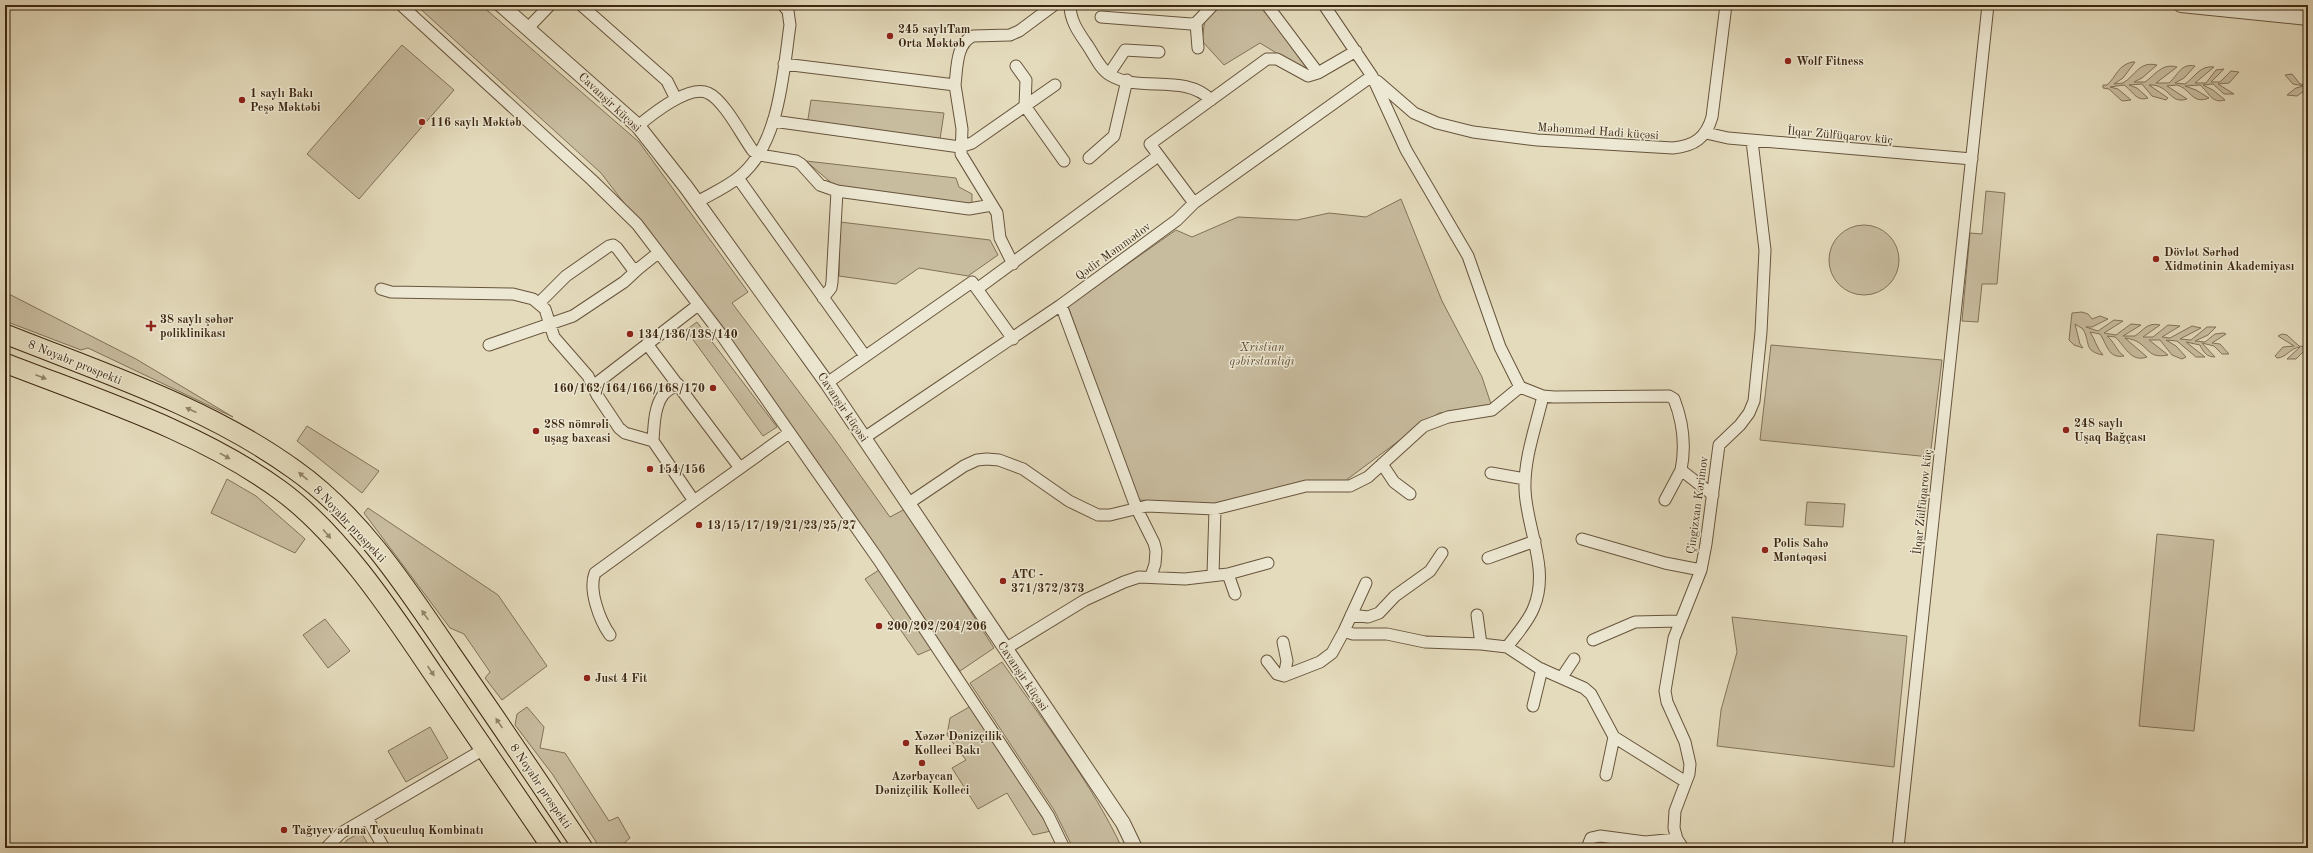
<svg xmlns="http://www.w3.org/2000/svg" width="2313" height="853" font-family="'Old Standard TT',serif">
  <style>
    .green { fill: #c8bc9f; stroke: #827258 }
    .lines { fill: none; stroke-linecap: round; stroke-linejoin: round }
    .minor-casing { stroke: #67543c; stroke-width: 13 }
    .tertiary-casing { stroke: #67543c; stroke-width: 16 }
    .trunk-casing { stroke: #3d2711; stroke-width: 21 }
    .minor { stroke: #ede8d3; stroke-width: 11 }
    .tertiary { stroke: #ede8d3; stroke-width: 14 }
    .trunk { stroke: #e4dbbc; stroke-width: 19 }
    .oneway { fill: #908166 }
    .poi-dot { fill: #8f2418; stroke: #ede8d3; stroke-width: 1.5 }
    .labels { text-anchor: middle; stroke-width: 3; stroke-linejoin: round; paint-order: stroke }
    .poi-label { font-size: 12px; font-weight: bold; fill: #3d2711; stroke: #ede8d3; text-anchor: start }
    .street-label { font-size: 12px; fill: #3d2711; stroke: #ede8d3 }
    .park-label { font-size: 12px; font-style: italic; fill: #604c34; stroke: #ede8d3 }
  </style>
  <rect width="100%" height="100%" fill="#e4dbbc"/>
  <filter id="stains"><feTurbulence type="fractalNoise" baseFrequency=".005" numOctaves="4"/><feColorMatrix values="0 0 0 0 .2 0 0 0 0 .09 0 0 0 0 .02 0 0 0 .5 -.17"/></filter>
  <radialGradient id="worn" r=".72"><stop offset=".6" stop-color="#630" stop-opacity="0"/><stop offset="1" stop-color="#630" stop-opacity=".3"/></radialGradient>
  <!-- green -->
  <path class="green" d="M 416,5 L 481,5 L 639,142 L 748,292 L 732,303 L 833,437 L 890,517 L 905,509 L 994,648 L 960,671 L 715,322 L 601,173 Z
    M 1219,5 L 1260,5 L 1308,70 L 1304,70 L 1260,43 L 1224,65 L 1202,41 L 1205,19 Z
    M 402,45 L 454,90 L 359,199 L 307,154 Z
    M 2132,62 L 2135,62 L 2123,78 L 2114,84 L 2123,83 C 2136,75 2139,61 2157,65 L 2142,78 L 2134,82 L 2145,82 C 2156,74 2162,63 2177,67 L 2156,83 L 2169,83 C 2178,75 2181,63 2195,66 L 2184,78 L 2175,83 L 2185,84 C 2195,77 2200,65 2214,67 L 2195,83 L 2206,83 L 2216,70 L 2224,69 L 2211,82 L 2220,82 L 2231,71 L 2239,72 L 2229,83 L 2218,84 L 2234,94 L 2224,94 L 2213,84 L 2203,85 L 2213,90 L 2225,100 C 2211,104 2209,92 2200,85 L 2185,86 L 2196,90 L 2209,98 C 2192,105 2191,89 2177,85 L 2167,86 L 2187,99 C 2169,105 2170,84 2149,85 L 2168,98 L 2166,100 L 2152,96 L 2142,84 L 2129,85 L 2137,88 L 2148,98 C 2136,102 2133,91 2124,85 L 2110,87 L 2118,89 L 2131,100 L 2122,101 L 2109,89 L 2103,88 L 2103,85 L 2107,85 C 2117,76 2117,66 2132,62 Z
    M 2292,74 L 2300,84 L 2308,85 L 2308,88 L 2297,96 L 2287,95 L 2296,88 L 2304,86 L 2293,84 L 2285,75 Z
    M 811,100 L 944,113 L 940,139 L 807,125 Z
    M 806,161 L 956,178 L 959,187 L 972,194 L 972,207 L 836,187 Z
    M 1986,191 L 2005,193 L 1997,284 L 1982,284 L 1978,322 L 1962,321 L 1970,233 L 1982,234 Z
    M 1401,199 L 1442,301 L 1482,377 L 1492,407 L 1439,413 L 1416,428 L 1345,481 L 1218,504 L 1138,500 L 1068,306 L 1176,230 L 1192,237 L 1238,217 L 1297,220 L 1329,213 L 1366,217 Z
    M 840,222 L 990,240 L 998,255 L 968,276 L 919,268 L 896,284 L 839,276 Z
    M1829 260a35 35 0 1 1 70 0a35 35 0 1 1-70 0Z
    M 5,292 L 136,359 L 233,417 L 88,348 L 81,350 L 5,321 Z
    M 2082,312 L 2088,314 L 2092,319 L 2100,316 L 2108,319 L 2092,327 L 2086,327 L 2098,331 L 2114,320 L 2123,321 L 2104,333 L 2116,335 L 2131,324 L 2141,325 L 2123,336 L 2135,336 C 2144,330 2147,322 2160,325 L 2143,337 L 2153,337 L 2168,325 L 2180,326 L 2162,337 L 2170,338 L 2192,326 L 2201,328 L 2180,339 L 2191,340 L 2207,327 L 2216,327 L 2208,335 L 2195,341 L 2205,342 L 2215,334 L 2224,333 L 2226,334 L 2212,343 L 2220,344 L 2229,354 L 2222,354 L 2214,346 L 2202,343 L 2215,357 C 2207,357 2203,352 2200,345 L 2186,342 L 2205,357 L 2196,357 L 2177,341 L 2166,340 L 2176,346 L 2186,357 L 2182,359 L 2172,355 L 2160,340 L 2149,340 L 2168,355 C 2144,360 2150,341 2125,338 L 2147,357 C 2130,363 2125,345 2115,337 L 2107,336 C 2114,341 2117,352 2124,356 C 2108,359 2107,344 2100,334 L 2090,332 C 2095,339 2097,349 2103,355 C 2083,351 2091,343 2083,329 L 2075,324 L 2080,344 L 2083,348 L 2074,345 L 2069,340 L 2072,313 Z
    M 697,322 L 777,427 L 763,436 L 686,330 Z
    M 2282,334 L 2287,335 L 2299,346 L 2308,347 L 2296,359 L 2287,359 L 2300,347 C 2290,348 2286,358 2277,358 L 2275,356 L 2283,347 L 2294,346 L 2278,336 Z
    M 1771,345 L 1942,360 L 1930,457 L 1760,440 Z
    M 307,426 L 379,471 L 362,493 L 297,441 Z
    M 227,479 L 256,496 L 305,539 L 295,553 L 211,513 Z
    M 1807,502 L 1845,504 L 1843,527 L 1805,525 Z
    M 368,508 L 498,595 L 547,666 L 502,700 L 485,678 L 490,672 L 464,634 L 450,628 L 364,513 Z
    M 2157,534 L 2214,540 L 2194,731 L 2139,726 Z
    M 879,570 L 934,648 L 918,655 L 865,579 Z
    M 1732,617 L 1907,636 L 1894,767 L 1717,746 L 1721,710 L 1737,652 Z
    M 325,619 L 350,651 L 328,668 L 303,635 Z
    M 1002,662 C 1044,722 1091,782 1122,848 L 1073,848 L 1054,810 L 970,683 Z
    M 971,706 L 1051,831 L 1033,835 L 1007,793 L 978,809 L 952,768 L 966,760 L 947,735 L 950,718 Z
    M 527,707 L 544,727 L 540,748 L 565,753 L 609,821 L 618,817 L 630,838 L 623,844 L 625,848 L 600,848 L 553,775 L 515,725 L 517,714 Z
    M 430,727 L 448,758 L 406,782 L 388,751 Z
    M 361,832 L 370,848 L 341,848 L 347,840 Z"/>
  <g class="lines">
    <defs>
      <path id="minor" d="M 401,5 L 592,180 L 637,224 L 720,333 L 878,559 L 1048,815 L 1064,848
        M 581,5 L 667,81 L 676,99
        M 1070,5 C 1070,21 1079,33 1088,46 C 1094,55 1100,69 1110,75 C 1139,93 1185,73 1211,100
        M 1267,5 L 1318,73
        M 1324,5 L 1372,76 L 1406,150 L 1468,256 L 1500,347 L 1520,387 L 1543,396 L 1554,397 L 1669,396 L 1674,399 C 1683,422 1686,445 1681,470 L 1713,495
        M 1101,17 L 1191,24 L 1196,23 L 1213,5
        M 1196,23 L 1198,48
        M 528,28 L 550,5
        M 784,64 L 955,85 L 962,129 L 961,154 L 997,213 L 1000,238 L 1013,264
        M 1016,66 L 1026,80 L 1025,106 L 1064,161
        M 1109,74 L 1125,50 L 1159,52
        M 1377,81 L 1414,113 L 1437,123 L 1473,132 L 1537,140 L 1673,148 C 1694,146 1706,138 1712,117 L 1726,5
        M 955,85 C 957,69 956,43 973,36 L 1010,35 L 1019,31 L 1054,5
        M 773,121 L 960,147 L 972,143 L 1055,85
        M 638,126 C 651,115 689,84 708,93 C 724,100 742,136 753,151 L 760,155 L 796,161 L 801,164 L 820,185 L 837,191 L 969,209 L 992,205
        M 1706,133 L 1728,138 L 1972,159
        M 1089,158 L 1114,136 L 1127,80
        M 738,178 L 865,356
        M 697,202 C 711,194 727,187 739,177 C 780,144 783,73 790,25 L 788,11 L 783,5
        M 1194,203 L 1150,144 L 1267,59 L 1277,59 L 1308,76 L 1318,73 L 1356,51
        M 381,289 L 391,292 L 513,294 L 533,299 L 545,309 L 554,337 L 588,376 L 597,395 L 619,428 L 625,433 L 653,441 L 694,501 L 595,573 C 588,590 600,621 610,635
        M 977,289 L 1158,156
        M 823,298 L 831,288 L 832,282 L 837,191
        M 539,303 L 566,276 L 609,246 L 613,245 L 617,248 L 632,268 L 638,269 L 658,253
        M 1061,305 L 1136,507 L 1154,543 L 1156,551 L 1155,564 L 1151,576
        M 647,344 L 740,468
        M 489,345 L 573,316 L 624,282 L 638,269
        M 827,383 L 972,282 L 1013,339
        M 593,386 L 698,305
        M 864,438 L 1061,305 L 1177,220 L 1194,203 L 1372,76
        M 653,441 C 654,427 654,407 663,395 C 666,391 673,387 678,384
        M 1382,464 L 1394,482 L 1410,494
        M 1491,473 L 1525,479
        M 1665,500 L 1681,470
        M 694,501 L 789,433
        M 909,503 L 964,466 L 977,460 L 987,459 L 999,460 L 1023,469 L 1069,501 L 1098,515 L 1110,515 L 1147,506 L 1215,509 L 1306,486 L 1350,486 L 1368,477 L 1424,426 L 1448,417 L 1492,410 L 1520,387
        M 1582,539 L 1665,563 L 1701,570
        M 1488,558 L 1535,541
        M 1213,574 L 1215,509
        M 1228,574 L 1268,563
        M 1351,615 L 1368,617 L 1379,613 L 1395,596 L 1430,571 L 1442,553
        M 1477,615 L 1481,644
        M 1344,631 L 1366,583
        M 1593,640 L 1635,622 L 1679,621
        M 1283,642 L 1287,661 L 1284,676
        M 1507,647 C 1516,635 1529,621 1534,607 C 1550,568 1526,528 1525,489 C 1524,458 1536,426 1543,396
        M 1005,649 L 1085,600 L 1124,582 L 1139,577 L 1185,579 L 1228,574 L 1235,594
        M 1267,661 L 1277,674 L 1284,676 L 1320,662 L 1332,653 L 1344,631 L 1353,634 L 1387,634 L 1425,642 L 1481,644 L 1507,647 L 1539,668 L 1584,688 L 1591,694 L 1614,737 L 1686,782
        M 1562,677 L 1574,659
        M 1533,706 L 1542,669
        M 1606,775 L 1614,737
        M 367,818 L 384,848
        M 326,848 L 341,833 L 484,749
        M 1587,848 L 1591,838 L 1600,836 L 1645,842 L 1677,839
        M 1683,848 L 1677,839 L 1674,828 L 1675,811 L 1689,774 L 1690,764 L 1685,742 L 1667,702 L 1665,691 L 1674,638 L 1701,570 L 1706,544 L 1719,445 L 1740,425 L 1749,413 L 1754,401 L 1761,332 L 1765,250 L 1752,141
        M 1898,848 L 1988,5"/>
      <path id="tertiary" d="M 501,5 L 638,126 L 686,187 L 827,383 L 1123,823 L 1135,848
        M 2181,5 L 2308,18"/>
      <path id="trunk" d="M 5,334 C 103,373 208,407 295,470 C 360,516 406,587 450,652 C 495,717 539,782 583,848
        M 5,363 C 97,399 199,431 280,490 C 340,534 391,611 432,672 C 472,731 512,790 552,848"/>
    </defs>
    <!-- minor casing -->
    <use href="#minor" class="minor-casing"/>
    <!-- tertiary casing -->
    <use href="#tertiary" class="tertiary-casing"/>
    <!-- trunk casing -->
    <use href="#trunk" class="trunk-casing"/>
    <!-- minor -->
    <use href="#minor" class="minor"/>
    <!-- tertiary -->
    <use href="#tertiary" class="tertiary"/>
    <!-- trunk -->
    <use href="#trunk" class="trunk"/>
  </g>
  <!-- one-way arrows -->
  <defs><path id="oneway-solid" d="M-6-.8H1V-3.2L6.5 0L1 3.2V.8H-6Z"/></defs>
  <g class="oneway">
    <use href="#oneway-solid" transform="translate(41 377) rotate(21)"/>
    <use href="#oneway-solid" transform="translate(191 410) rotate(-155)"/>
    <use href="#oneway-solid" transform="translate(225 456) rotate(29)"/>
    <use href="#oneway-solid" transform="translate(303 476) rotate(-140)"/>
    <use href="#oneway-solid" transform="translate(327 534) rotate(49)"/>
    <use href="#oneway-solid" transform="translate(425 615) rotate(-125)"/>
    <use href="#oneway-solid" transform="translate(431 671) rotate(56)"/>
    <use href="#oneway-solid" transform="translate(499 723) rotate(-124)"/>
  </g>
  <!-- markers -->
  <g class="poi-dot">
    <circle cx="890" cy="36" r="4"/>
    <circle cx="1788" cy="61" r="4"/>
    <circle cx="242" cy="100" r="4"/>
    <circle cx="422" cy="122" r="4"/>
    <circle cx="2156" cy="259" r="4"/>
    <path d="M149 320h4v4h4v4h-4v4h-4v-4h-4v-4h4z"/>
    <circle cx="630" cy="334" r="4"/>
    <circle cx="713" cy="388" r="4"/>
    <circle cx="2066" cy="430" r="4"/>
    <circle cx="536" cy="431" r="4"/>
    <circle cx="650" cy="469" r="4"/>
    <circle cx="699" cy="525" r="4"/>
    <circle cx="1765" cy="550" r="4"/>
    <circle cx="1003" cy="581" r="4"/>
    <circle cx="879" cy="626" r="4"/>
    <circle cx="587" cy="678" r="4"/>
    <circle cx="906" cy="743" r="4"/>
    <circle cx="922" cy="763" r="4"/>
    <circle cx="284" cy="830" r="4"/>
  </g>
  <g class="labels">
    <!-- poi labels -->
    <g class="poi-label">
      <text x="898" y="33">245 saylıTam<tspan x="898" dy="14">Orta Məktəb</tspan></text>
      <text x="1796" y="65">Wolf Fitness</text>
      <text x="250" y="97">1 saylı Bakı<tspan x="250" dy="14">Peşə Məktəbi</tspan></text>
      <text x="430" y="126">116 saylı Məktəb</text>
      <text x="2164" y="256">Dövlət Sərhəd<tspan x="2164" dy="14">Xidmətinin Akademiyası</tspan></text>
      <text x="160" y="323">38 saylı şəhər<tspan x="160" dy="14">poliklinikası</tspan></text>
      <text x="638" y="338">134/136/138/140</text>
      <text x="705" y="392" text-anchor="end">160/162/164/166/168/170</text>
      <text x="2074" y="427">248 saylı<tspan x="2074" dy="14">Uşaq Bağçası</tspan></text>
      <text x="544" y="428">288 nömrəli<tspan x="544" dy="14">uşag baxcasi</tspan></text>
      <text x="658" y="473">154/156</text>
      <text x="707" y="529">13/15/17/19/21/23/25/27</text>
      <text x="1773" y="547">Polis Sahə<tspan x="1773" dy="14">Məntəqəsi</tspan></text>
      <text x="1011" y="578">ATC -<tspan x="1011" dy="14">371/372/373</tspan></text>
      <text x="887" y="630">200/202/204/206</text>
      <text x="595" y="682">Just 4 Fit</text>
      <text x="914" y="740">Xəzər Dənizçilik<tspan x="914" dy="14">Kolleci Bakı</tspan></text>
      <text x="922" y="780" text-anchor="middle">Azərbaycan<tspan x="922" dy="14">Dənizçilik Kolleci</tspan></text>
      <text x="292" y="834">Tağıyev adına Toxuculuq Kombinatı</text>
    </g>
    <!-- street labels -->
    <g class="street-label">
      <text transform="translate(610 102) rotate(43)" y="4">Cavanşir küçəsi</text>
      <text transform="translate(1598 131) rotate(4)" y="4">Məhəmməd Hadi küçəsi</text>
      <text transform="translate(1840 135) rotate(5)" y="4">İlqar Zülfüqarov küç</text>
      <text transform="translate(1113 251) rotate(-36)" y="4">Qədir Məmmədov</text>
      <text transform="translate(75 362) rotate(22)" y="4">8 Noyabr prospekti</text>
      <text transform="translate(843 407) rotate(56)" y="4">Cavanşir küçəsi</text>
      <text transform="translate(1922 502) rotate(-84)" y="4">İlqar Zülfüqarov küç</text>
      <text transform="translate(1697 505) rotate(-82)" y="4">Çingizxan Kərimov</text>
      <text transform="translate(350 524) rotate(47)" y="4">8 Noyabr prospekti</text>
      <text transform="translate(1023 676) rotate(56)" y="4">Cavanşir küçəsi</text>
      <text transform="translate(541 786) rotate(56)" y="4">8 Noyabr prospekti</text>
    </g>
    <!-- park labels -->
    <g class="park-label">
      <text x="1262" y="351">Xristian<tspan x="1262" dy="14">qəbirstanlığı</tspan></text>
    </g>
  </g>
  <!-- margin -->
  <rect width="2313" height="853" fill="none" stroke="#e4dbbc" stroke-width="20"/>
  <rect x="6" y="6" width="2301" height="841" fill="none" stroke="#3d2711" stroke-width="2"/>
  <rect x="10" y="10" width="2293" height="833" fill="none" stroke="#3d2711"/>
  <rect width="100%" height="100%" filter="url(#stains)"/>
  <rect width="100%" height="100%" fill="url(#worn)"/>
</svg>
